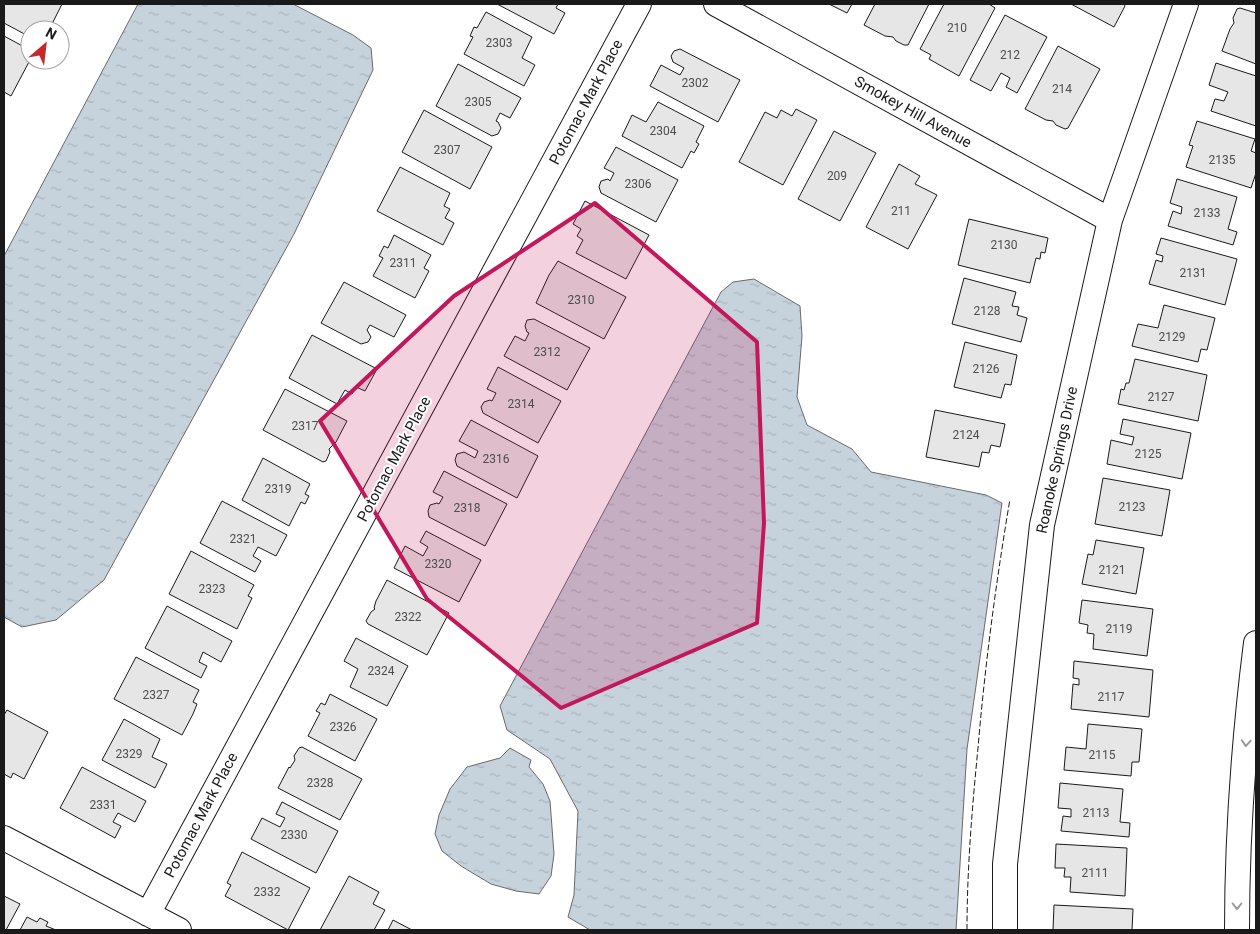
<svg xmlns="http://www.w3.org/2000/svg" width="1260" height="934" font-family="Roboto,sans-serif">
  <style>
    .water { fill: url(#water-ripples); stroke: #6a6a6a }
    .building { fill: #e6e6e6; stroke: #1a1a1a }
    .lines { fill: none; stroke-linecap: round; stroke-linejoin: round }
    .street-casing { stroke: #1a1a1a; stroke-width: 26 }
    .street { stroke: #fff; stroke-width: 24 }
    .fence { stroke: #1a1a1a; stroke-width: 1; stroke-dasharray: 6 2.5; stroke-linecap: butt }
    .oneway { stroke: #989898 }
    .marked { fill: #c2185b; fill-opacity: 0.2; stroke: #c2185b; stroke-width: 4; stroke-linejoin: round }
    .labels { text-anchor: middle; stroke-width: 4; stroke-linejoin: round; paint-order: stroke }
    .number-label { font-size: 12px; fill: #4d4d4d }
    .street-label { font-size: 15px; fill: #1a1a1a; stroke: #fff }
  </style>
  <defs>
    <pattern id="water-ripples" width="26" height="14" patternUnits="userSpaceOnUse" patternTransform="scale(1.25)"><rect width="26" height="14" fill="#c6d2dc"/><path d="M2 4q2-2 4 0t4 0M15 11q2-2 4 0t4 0" fill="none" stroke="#aab4bc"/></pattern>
  </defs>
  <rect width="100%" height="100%" fill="#fff"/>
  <!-- water -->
  <path class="water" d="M 138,4 L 293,4 L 353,35 L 371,48 L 373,70 L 294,234 L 104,580 L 56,620 L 22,627 L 4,617 L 4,256 Z
    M 754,279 L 800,306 L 802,336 L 797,397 L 807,425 L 852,449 L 871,472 L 986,495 L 1002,503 L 967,749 L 956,930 L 590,930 L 568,917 L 574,895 L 578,811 L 550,759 L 507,730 L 500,706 L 721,292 L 733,282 Z
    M 510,748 L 531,760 L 529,767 L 543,784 L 550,801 L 554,854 L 551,876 L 539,894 L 516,891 L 491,884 L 461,866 L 442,851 L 435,834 L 439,815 L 450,789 L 467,767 L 500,758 Z"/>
  <!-- building -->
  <path class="building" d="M 4,4 L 62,4 L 49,30 L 30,30 L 30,37 L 4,23 Z
    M 497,4 L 558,4 L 556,8 L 565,13 L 554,34 Z
    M 829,4 L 852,4 L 847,13 Z
    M 875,4 L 929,4 L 908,45 L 904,45 L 896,41 L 893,37 L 885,36 L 864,25 Z
    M 944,4 L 989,4 L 995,8 L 959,76 L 929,59 L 931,55 L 920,49 Z
    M 1071,4 L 1124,4 L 1125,6 L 1114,27 Z
    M 1240,8 L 1256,13 L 1256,64 L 1222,51 L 1230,29 L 1234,23 L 1233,18 L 1237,9 Z
    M 486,12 L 532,37 L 522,58 L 535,65 L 524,86 L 464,54 L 473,37 L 470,36 L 474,27 L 477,28 Z
    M 1005,15 L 1047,37 L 1017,93 L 1006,87 L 1010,78 L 1001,73 L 991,91 L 970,80 Z
    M 4,36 L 30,50 L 30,60 L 11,96 L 4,92 Z
    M 1058,46 L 1100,69 L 1068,128 L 1065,129 L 1056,125 L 1053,121 L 1046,120 L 1025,109 Z
    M 680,49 L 740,80 L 718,122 L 650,86 L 661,65 L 680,75 L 684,68 L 673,62 L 671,56 L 674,51 Z
    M 1216,63 L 1256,76 L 1256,126 L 1211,111 L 1215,99 L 1224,101 L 1228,92 L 1209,85 Z
    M 458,64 L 521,98 L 510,118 L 500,113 L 496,121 L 498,122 L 501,128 L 498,134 L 492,136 L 436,106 Z
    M 658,102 L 704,126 L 696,142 L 699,144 L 694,153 L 691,151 L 682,168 L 622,136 L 632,115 L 646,122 Z
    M 796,109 L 817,120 L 783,185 L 739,162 L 765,112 L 777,118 L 781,110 L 792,116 Z
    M 424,110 L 492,147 L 470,189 L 402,152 Z
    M 1197,121 L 1255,139 L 1251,151 L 1256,153 L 1256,173 L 1251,188 L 1186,167 L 1193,146 L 1189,145 Z
    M 834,131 L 876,153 L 840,221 L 798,199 Z
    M 616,147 L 678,180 L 656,222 L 601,193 L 599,187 L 601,181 L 608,179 L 610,181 L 614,173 L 604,168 Z
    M 899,164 L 920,176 L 915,184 L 937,195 L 908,249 L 866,227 Z
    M 400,167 L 450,193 L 444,206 L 450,209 L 445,218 L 454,223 L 443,245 L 377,211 Z
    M 1177,179 L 1237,197 L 1228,229 L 1237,232 L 1233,245 L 1168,226 L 1173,211 L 1181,214 L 1182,207 L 1170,203 Z
    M 585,201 L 649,235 L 626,279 L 576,253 L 583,240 L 577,236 L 581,229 L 573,224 Z
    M 969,219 L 1048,238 L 1045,253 L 1041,252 L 1040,259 L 1036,258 L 1030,283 L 958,265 Z
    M 394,235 L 431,255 L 424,268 L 429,271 L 415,298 L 373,276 L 383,258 L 379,256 L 384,246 L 388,248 Z
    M 1161,238 L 1237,259 L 1225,305 L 1149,284 L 1156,260 L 1162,262 L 1163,256 L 1156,254 Z
    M 558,261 L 626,297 L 604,339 L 536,303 L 549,275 Z
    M 964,278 L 1016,292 L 1012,306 L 1019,307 L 1017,315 L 1027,318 L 1021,342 L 952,324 Z
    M 344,282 L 406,315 L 394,337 L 370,325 L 367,330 L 371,337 L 368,342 L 361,344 L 321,323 Z
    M 1164,305 L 1215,318 L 1207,350 L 1201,349 L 1198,362 L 1132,346 L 1138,324 L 1158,328 Z
    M 534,319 L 590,348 L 567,390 L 504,356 L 515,336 L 525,341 L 529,333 L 527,332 L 525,326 L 527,320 Z
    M 312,335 L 377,369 L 365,391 L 356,387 L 352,394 L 345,390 L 337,404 L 289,378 Z
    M 965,342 L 1017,355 L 1011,385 L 1005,384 L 1001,398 L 954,387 Z
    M 1135,359 L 1207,375 L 1198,421 L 1118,404 L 1121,389 L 1124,390 L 1126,383 L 1129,383 Z
    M 498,367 L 561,401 L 538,443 L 483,413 L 481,407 L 484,402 L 490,400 L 492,401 L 496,393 L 487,389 Z
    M 285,389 L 347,421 L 336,442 L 329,449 L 330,452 L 326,461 L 323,462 L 263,430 Z
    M 935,410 L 1005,424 L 1000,447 L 991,445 L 989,453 L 982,452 L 979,467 L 926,457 Z
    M 1123,419 L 1191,433 L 1182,479 L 1107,464 L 1111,440 L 1132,445 L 1134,437 L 1120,434 Z
    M 471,420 L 538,456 L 517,498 L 457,466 L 455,460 L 457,454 L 464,452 L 475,458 L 478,451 L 459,441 Z
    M 263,458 L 310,484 L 305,494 L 309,496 L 305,504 L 301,502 L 289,526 L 242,500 Z
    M 444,471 L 507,504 L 485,546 L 429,517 L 428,511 L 430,505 L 437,503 L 439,504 L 443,497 L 433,492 Z
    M 1103,478 L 1170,490 L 1162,536 L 1095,524 Z
    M 222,501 L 287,535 L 276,556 L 258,547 L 253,556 L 261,561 L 255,572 L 200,543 Z
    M 426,531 L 481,560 L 459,602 L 394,568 L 405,546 L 423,556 L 428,547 L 420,542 Z
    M 1096,540 L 1144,548 L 1136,594 L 1082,584 L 1088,554 L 1093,555 Z
    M 191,551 L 254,585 L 248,596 L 252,598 L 237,629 L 169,594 Z
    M 387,580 L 449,613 L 427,655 L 368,624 L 366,621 L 371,612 L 375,609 L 374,608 L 376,601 Z
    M 1082,600 L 1153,609 L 1147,656 L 1093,649 L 1094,634 L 1087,633 L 1088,625 L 1079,623 Z
    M 167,606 L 232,641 L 221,662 L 203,652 L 199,662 L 207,666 L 201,678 L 145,648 Z
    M 356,638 L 408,666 L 387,706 L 350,687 L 358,669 L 344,661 Z
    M 136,657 L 199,690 L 193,702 L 197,704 L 193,714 L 182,735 L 114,699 Z
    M 1074,661 L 1153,670 L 1149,717 L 1071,709 L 1073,684 L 1079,685 L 1079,679 L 1073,678 Z
    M 330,694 L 377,719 L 355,761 L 308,736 L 320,713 L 316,711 L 321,703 L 325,705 Z
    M 7,710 L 48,732 L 24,779 L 13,773 L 11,778 L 4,774 L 4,715 Z
    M 124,719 L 160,739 L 152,757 L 167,764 L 155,788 L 102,760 Z
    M 1088,724 L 1142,729 L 1139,762 L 1132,762 L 1131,776 L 1064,770 L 1066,747 L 1086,749 Z
    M 302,747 L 362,779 L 340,820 L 278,788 L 289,767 L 290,768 L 295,760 L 294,756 L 299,748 Z
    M 82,767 L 146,801 L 135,822 L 118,813 L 113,822 L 121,826 L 115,838 L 60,808 Z
    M 1060,783 L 1123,789 L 1120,822 L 1130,823 L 1129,837 L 1061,831 L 1063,816 L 1071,817 L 1071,809 L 1058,808 Z
    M 282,802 L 338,831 L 316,873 L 251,839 L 262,818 L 280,827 L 285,818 L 276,814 Z
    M 1056,844 L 1127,848 L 1125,896 L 1070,892 L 1071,877 L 1064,877 L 1065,868 L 1055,868 Z
    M 242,852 L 310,888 L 288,930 L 225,896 L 231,885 L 227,883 Z
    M 349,876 L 379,892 L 373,904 L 385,910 L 374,930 L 320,930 Z
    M 4,896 L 20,904 L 6,930 L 4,930 Z
    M 1054,905 L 1133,909 L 1132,930 L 1053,930 Z
    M 27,917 L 37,922 L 40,918 L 48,922 L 46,926 L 56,930 L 20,930 Z
    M 393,920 L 412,930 L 388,930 Z"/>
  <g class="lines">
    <defs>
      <path id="street" d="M 716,4 L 1110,220
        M 4,838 L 179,930
        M 148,914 L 639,4
        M 1005,930 L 1005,864 L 1042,525 L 1110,220 L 1186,4
        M 1237,930 C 1237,834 1244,738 1256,643"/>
    </defs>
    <!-- street casing -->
    <use href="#street" class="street-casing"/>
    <!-- street -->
    <use href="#street" class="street"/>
    <!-- fence -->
    <path class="fence" d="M 967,930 C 967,869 972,809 978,748 C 985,665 996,582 1010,499"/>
  </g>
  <!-- one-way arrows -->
  <defs><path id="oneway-chevron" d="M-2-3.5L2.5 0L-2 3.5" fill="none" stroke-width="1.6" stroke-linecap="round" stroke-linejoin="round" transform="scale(1.25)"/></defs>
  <g class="oneway">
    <use href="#oneway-chevron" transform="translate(1246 743) rotate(94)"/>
    <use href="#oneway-chevron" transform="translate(1237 906) rotate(90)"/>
  </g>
  <!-- marked area -->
  <path class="marked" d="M 595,203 L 757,342 L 764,523 L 757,623 L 561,708 L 427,599 L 320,421 L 454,296 Z"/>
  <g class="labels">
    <!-- number labels -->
    <g class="number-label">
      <text x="957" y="32">210</text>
      <text x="499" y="47">2303</text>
      <text x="1010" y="59">212</text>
      <text x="695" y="87">2302</text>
      <text x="1062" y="93">214</text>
      <text x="478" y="106">2305</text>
      <text x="663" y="135">2304</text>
      <text x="447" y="154">2307</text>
      <text x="1222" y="164">2135</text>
      <text x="837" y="180">209</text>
      <text x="638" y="188">2306</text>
      <text x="901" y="215">211</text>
      <text x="1207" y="217">2133</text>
      <text x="1004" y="249">2130</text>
      <text x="403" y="267">2311</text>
      <text x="1193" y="277">2131</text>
      <text x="581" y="304">2310</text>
      <text x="987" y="315">2128</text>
      <text x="1172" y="341">2129</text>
      <text x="547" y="356">2312</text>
      <text x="986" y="373">2126</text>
      <text x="1161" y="401">2127</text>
      <text x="521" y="408">2314</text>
      <text x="305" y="430">2317</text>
      <text x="966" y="439">2124</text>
      <text x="1148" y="458">2125</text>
      <text x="496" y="463">2316</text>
      <text x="278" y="493">2319</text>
      <text x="1132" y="511">2123</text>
      <text x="467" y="512">2318</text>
      <text x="243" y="543">2321</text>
      <text x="438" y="568">2320</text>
      <text x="1112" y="574">2121</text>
      <text x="212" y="593">2323</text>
      <text x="408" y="621">2322</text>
      <text x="1119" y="633">2119</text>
      <text x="381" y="675">2324</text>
      <text x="156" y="699">2327</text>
      <text x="1111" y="701">2117</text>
      <text x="343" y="731">2326</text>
      <text x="129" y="758">2329</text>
      <text x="1102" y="759">2115</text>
      <text x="320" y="787">2328</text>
      <text x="103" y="809">2331</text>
      <text x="1096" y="817">2113</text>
      <text x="294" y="839">2330</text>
      <text x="1095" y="877">2111</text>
      <text x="267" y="896">2332</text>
    </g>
    <!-- street labels -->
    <g class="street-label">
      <text transform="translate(586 102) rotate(-62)" y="5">Potomac Mark Place</text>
      <text transform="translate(913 112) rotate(29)" y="5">Smokey Hill Avenue</text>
      <text transform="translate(394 459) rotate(-62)" y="5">Potomac Mark Place</text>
      <text transform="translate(1057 460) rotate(-78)" y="5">Roanoke Springs Drive</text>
      <text transform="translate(201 815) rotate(-62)" y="5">Potomac Mark Place</text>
    </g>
  </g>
  <!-- border -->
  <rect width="1260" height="934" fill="none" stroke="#1a1a1a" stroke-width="10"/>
  <!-- north arrow -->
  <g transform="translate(45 45) rotate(28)"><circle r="24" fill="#ffffff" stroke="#a3a3a3"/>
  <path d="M0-4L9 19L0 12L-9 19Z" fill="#c62828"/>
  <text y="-8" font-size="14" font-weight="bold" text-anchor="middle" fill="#1a1a1a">N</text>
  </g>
</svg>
